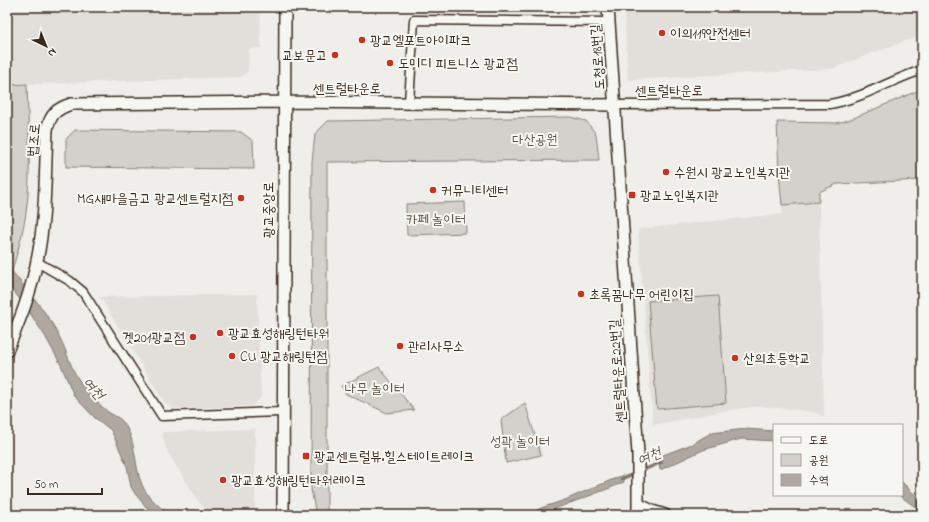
<svg xmlns="http://www.w3.org/2000/svg" width="929" height="522" font-family="'Indie Flower','Poor Story',sans-serif">
  <style>
    .built { fill: #e2dfdb }
    .green { fill: #d4d1cc; stroke: #887e75 }
    .water { fill: #afa8a1; stroke: #81766d }
    .lines { fill: none; stroke-linecap: round; stroke-linejoin: round }
    .stream { stroke: #81766d; stroke-width: 3 }
    .street-casing { stroke: #3b2a1e; stroke-width: 11 }
    .secondary-casing { stroke: #3b2a1e; stroke-width: 14 }
    .street { stroke: #f6f6f2; stroke-width: 8 }
    .secondary { stroke: #f6f6f2; stroke-width: 11 }
    .poi-dot { fill: #c8321e; stroke: #f6f6f2; stroke-width: 1.5 }
    .labels { text-anchor: middle; stroke-width: 4; stroke-linejoin: round; paint-order: stroke }
    .poi-label { font-size: 14px; fill: #3b2a1e; stroke: #f6f6f2; text-anchor: start }
    .street-label { font-size: 14px; fill: #3b2a1e; stroke: #f6f6f2 }
    .park-label { font-size: 14px; fill: #61544a; stroke: #f6f6f2 }
    .water-label { font-size: 15px; font-style: italic; fill: #64564c; stroke: #f6f6f2 }
  </style>
  <rect width="100%" height="100%" fill="#efeeea"/>
  <filter id="ink" filterUnits="userSpaceOnUse"><feTurbulence type="fractalNoise" baseFrequency=".025" numOctaves="2"/><feDisplacementMap in="SourceGraphic" scale="8" xChannelSelector="R" yChannelSelector="G"/><feConvolveMatrix kernelMatrix="1 2 1 2 8 2 1 2 1" color-interpolation-filters="sRGB"/></filter>
  <g filter="url(#ink)">
    <!-- built -->
    <path class="built" d="M 7,7 L 260,7 L 261,48 L 249,49 L 248,71 L 242,77 L 7,85 Z
      M 624,7 L 922,7 L 922,37 L 905,41 L 831,69 L 628,80 Z
      M 819,202 L 824,416 L 808,411 L 759,406 L 724,411 L 653,425 L 638,229 L 782,214 L 782,205 Z
      M 257,294 L 261,397 L 252,406 L 173,409 L 165,403 L 100,297 Z
      M 255,429 L 255,515 L 211,515 L 199,502 L 168,453 L 164,441 L 162,432 Z"/>
    <!-- green -->
    <path class="green" d="M 27,84 C 28,127 32,171 26,213 C 22,239 14,263 7,288 L 7,85 Z
      M 922,89 L 922,180 L 837,184 L 819,192 L 819,202 L 782,205 L 779,173 L 777,122 L 836,123 L 849,120 Z
      M 570,117 L 586,121 L 596,134 L 599,160 L 327,162 L 327,515 L 316,515 L 311,489 L 312,162 L 315,134 L 328,121 Z
      M 75,130 L 241,132 L 253,141 L 254,169 L 66,167 L 66,139 Z
      M 465,202 L 466,233 L 407,235 L 406,204 Z
      M 718,296 L 726,403 L 657,409 L 648,301 Z
      M 379,367 L 414,410 L 387,413 L 346,394 L 341,386 Z
      M 525,403 L 541,455 L 506,463 L 501,420 Z"/>
    <!-- water -->
    <path class="water" d="M 7,265 C 24,287 47,311 59,336 C 67,351 70,367 79,380 C 87,392 97,403 108,412 C 113,415 120,418 123,422 C 138,442 133,468 144,489 C 150,499 161,508 170,515 L 153,515 L 136,495 L 131,487 L 127,466 L 111,430 L 95,418 L 74,396 L 61,365 L 45,336 L 26,307 L 7,283 Z
      M 746,429 L 774,431 L 774,441 L 741,439 L 703,450 L 660,470 L 658,457 L 692,444 L 711,433 Z
      M 623,475 L 624,482 L 610,488 L 557,508 L 544,515 L 528,515 L 541,508 L 565,500 Z
      M 902,482 L 922,502 L 922,512 L 899,495 L 902,495 Z"/>
    <g class="lines">
      <!-- stream -->
      <path class="stream" d="M 641,471 L 662,462
        M 621,479 L 636,473"/>
      <defs>
        <path id="street" d="M 409,103 L 414,20 L 609,22
          M 616,105 L 830,104 C 864,98 890,80 922,70
          M 37,262 L 70,281 L 83,292 L 162,416 L 282,412"/>
        <path id="secondary" d="M 608,7 L 638,454 L 638,515
          M 7,351 C 18,324 29,298 35,270 C 46,224 45,176 47,129 C 51,114 56,109 71,104 L 284,102 L 616,105
          M 638,504 L 652,511 L 665,515
          M 283,515 L 285,7"/>
      </defs>
      <!-- street casing -->
      <use href="#street" class="street-casing"/>
      <!-- secondary casing -->
      <use href="#secondary" class="secondary-casing"/>
      <!-- street -->
      <use href="#street" class="street"/>
      <!-- secondary -->
      <use href="#secondary" class="secondary"/>
    </g>
  </g>
  <!-- markers -->
  <g class="poi-dot">
    <circle cx="662" cy="33" r="4"/>
    <circle cx="362" cy="40" r="4"/>
    <circle cx="335" cy="55" r="4"/>
    <circle cx="390" cy="63" r="4"/>
    <circle cx="666" cy="172" r="4"/>
    <circle cx="433" cy="190" r="4"/>
    <rect x="628" y="191" width="8" height="8" rx="2"/>
    <circle cx="241" cy="198" r="4"/>
    <circle cx="581" cy="294" r="4"/>
    <circle cx="220" cy="333" r="4"/>
    <circle cx="193" cy="337" r="4"/>
    <circle cx="400" cy="346" r="4"/>
    <circle cx="232" cy="356" r="4"/>
    <circle cx="735" cy="358" r="4"/>
    <rect x="302" y="452" width="8" height="8" rx="2"/>
    <circle cx="223" cy="480" r="4"/>
  </g>
  <g class="labels">
    <!-- poi labels -->
    <g class="poi-label">
      <text x="670" y="38">이의119안전센터</text>
      <text x="370" y="45">광교엘포트아이파크</text>
      <text x="327" y="60" text-anchor="end">교보문고</text>
      <text x="398" y="68">도미디 피트니스 광교점</text>
      <text x="674" y="177">수원시 광교노인복지관</text>
      <text x="441" y="195">커뮤니티센터</text>
      <text x="640" y="200">광교노인복지관</text>
      <text x="233" y="203" text-anchor="end">MG새마을금고 광교센트럴지점</text>
      <text x="589" y="299">초록꿈나무 어린이집</text>
      <text x="228" y="338">광교효성해링턴타워</text>
      <text x="185" y="342" text-anchor="end">겟201광교점</text>
      <text x="408" y="351">관리사무소</text>
      <text x="240" y="361">CU 광교해링턴점</text>
      <text x="743" y="363">산의초등학교</text>
      <text x="314" y="461">광교센트럴뷰.힐스테이트레이크</text>
      <text x="231" y="485">광교효성해링턴타워레이크</text>
    </g>
    <!-- street labels -->
    <g class="street-label">
      <text transform="translate(597 57) rotate(-94)" y="5">도청로18번길</text>
      <text x="347" y="93">센트럴타운로</text>
      <text x="669" y="95">센트럴타운로</text>
      <text transform="translate(33 140) rotate(-84)" y="5">법조로</text>
      <text transform="translate(268 210) rotate(-90)" y="5">광교중앙로</text>
      <text transform="translate(617 371) rotate(-94)" y="5">센트럴타운로22번길</text>
    </g>
    <!-- park labels -->
    <g class="park-label">
      <text x="535" y="144">다산공원</text>
      <text x="436" y="224">카페 놀이터</text>
      <text x="375" y="393">나무 놀이터</text>
      <text x="520" y="446">성곽 놀이터</text>
    </g>
    <!-- water labels -->
    <g class="water-label">
      <text transform="translate(94 388) rotate(49)" y="5">여천</text>
      <text transform="translate(649 456) rotate(-23)" y="5">여천</text>
    </g>
  </g>
  <!-- margin -->
  <rect width="929" height="522" fill="none" stroke="#f6f6f2" stroke-width="24"/>
  <rect x="12" y="12" width="905" height="498" fill="none" stroke="#3b2a1e" stroke-width="1.5" filter="url(#ink)"/>
  <!-- legend -->
  <rect x="773" y="424" width="130" height="72" fill="#f6f6f2" stroke="#aba49d"/>
  <rect x="781" y="437" width="20" height="6" fill="#f6f6f2" stroke="#aba49d"/>
  <text x="809" y="444" font-size="12" fill="#3b2a1e">도로</text>
  <rect x="781" y="454" width="20" height="12" fill="#d4d1cc" stroke="#aba49d"/>
  <text x="809" y="464" font-size="12" fill="#3b2a1e">공원</text>
  <rect x="781" y="474" width="20" height="12" fill="#afa8a1" stroke="#aba49d"/>
  <text x="809" y="484" font-size="12" fill="#3b2a1e">수역</text>
  <!-- north arrow -->
  <g transform="translate(46 46) rotate(137)" stroke="#f6f6f2" stroke-width="3" paint-order="stroke">
  <path d="M0-3L7 15L0 10L-7 15Z" fill="#3b2a1e"/>
  <text y="-6" font-size="11" font-weight="bold" text-anchor="middle" fill="#3b2a1e">N</text>
  </g>
  <!-- scale -->
  <path d="M28 488v6h74v-6" fill="none" stroke="#3b2a1e" stroke-width="2"/>
  <text x="34" y="488" font-size="12" fill="#3b2a1e" stroke="#f6f6f2" stroke-width="3" paint-order="stroke">50 m</text>
</svg>
